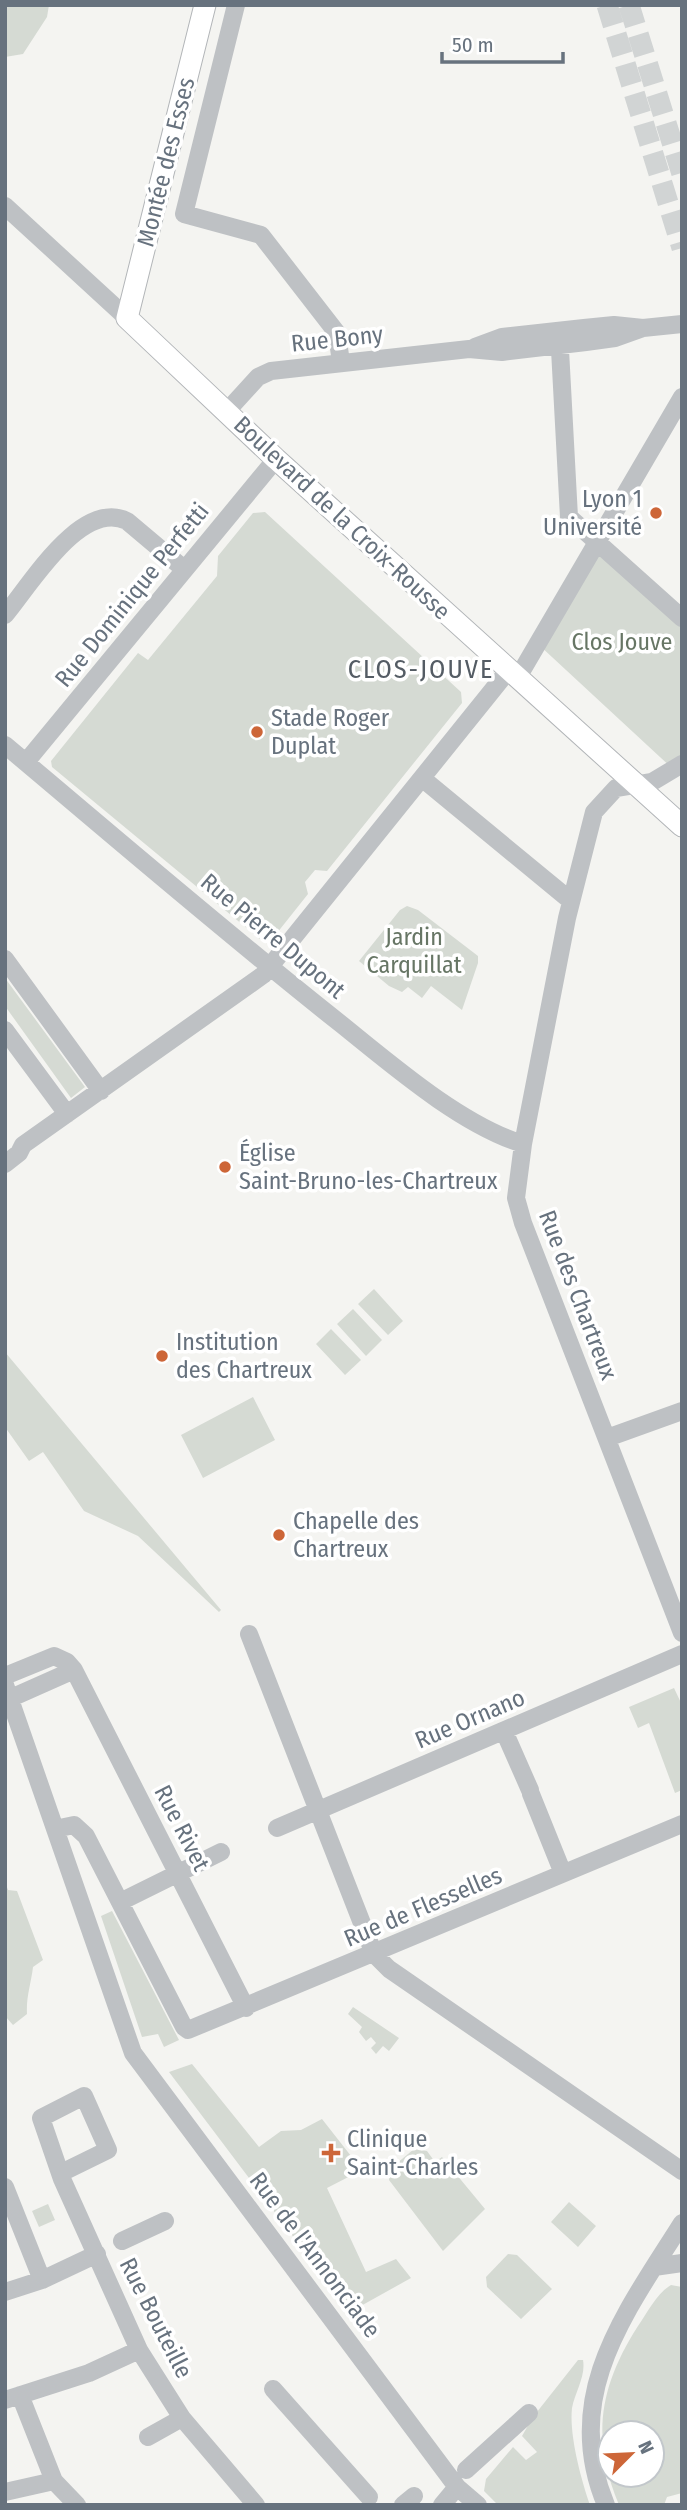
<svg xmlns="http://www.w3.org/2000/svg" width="687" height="2510" font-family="'Fira Sans Condensed',sans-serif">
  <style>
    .green { fill: #d5dad3; fill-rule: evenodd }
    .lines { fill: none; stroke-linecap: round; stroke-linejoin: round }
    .major-tunnel { stroke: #d1d4d4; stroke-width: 21; stroke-dasharray: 21 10; stroke-linecap: butt }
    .major-casing { stroke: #b2b5b8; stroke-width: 23 }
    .minor { stroke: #bec1c4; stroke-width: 18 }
    .major { stroke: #fff; stroke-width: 21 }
    .poi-dot { fill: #cd6638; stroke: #fff; stroke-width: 2.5 }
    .labels { text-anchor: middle; stroke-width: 7; stroke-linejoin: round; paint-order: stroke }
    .street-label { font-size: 24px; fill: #67727e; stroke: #fff }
    .poi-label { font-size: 24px; fill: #67727e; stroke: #fff; text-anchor: start }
    .park-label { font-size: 24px; fill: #677665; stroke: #fff }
    .neighbourhood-label { font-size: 26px; letter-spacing: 2px; fill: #545c64; stroke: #fff }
  </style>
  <rect width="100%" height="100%" fill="#f4f4f1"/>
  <!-- green -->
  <path class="green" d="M 5,5 L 49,5 L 47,17 L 23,54 L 5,57 Z
    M 265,512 L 461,692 L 462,703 L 327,871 L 315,870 L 305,882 L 308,894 L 273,938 L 261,940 L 52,767 L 51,761 L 138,653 L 148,660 L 217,576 L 218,556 L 253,513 Z
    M 597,542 L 682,618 L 682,765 L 674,770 L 539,645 Z
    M 407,906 L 418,910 L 478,956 L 478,963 L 462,1010 L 431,986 L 422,998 L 408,987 L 402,992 L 389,986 L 359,961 L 400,910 Z
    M 5,978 L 85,1087 L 71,1098 L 5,1006 Z
    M 374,1289 L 403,1321 L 388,1335 L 358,1304 Z
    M 353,1309 L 382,1340 L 366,1356 L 337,1324 Z
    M 331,1329 L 361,1360 L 345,1375 L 316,1344 Z
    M 5,1352 L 221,1610 L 219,1612 L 138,1536 L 84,1511 L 43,1452 L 29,1461 L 5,1427 Z
    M 253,1397 L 275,1440 L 203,1478 L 181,1435 Z
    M 674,1688 L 682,1705 L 682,1790 L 675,1793 L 649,1723 L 638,1728 L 629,1707 Z
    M 5,1882 L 8,1890 L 17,1891 L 43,1960 L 33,1967 C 31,1984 26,1997 27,2014 L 13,2025 L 5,2016 Z
    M 112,1911 L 179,2040 L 164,2047 L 158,2034 L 142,2037 L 101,1916 Z
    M 353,2007 L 399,2038 L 389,2051 L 383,2046 L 376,2054 L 371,2048 L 376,2043 L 371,2037 L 366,2041 L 359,2032 L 362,2027 L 348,2014 Z
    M 192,2064 L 259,2147 L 281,2131 L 301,2130 L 322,2119 L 362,2170 L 327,2188 L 366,2272 L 396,2259 L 411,2278 L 350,2312 L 169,2072 Z
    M 414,2149 L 427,2151 L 435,2162 L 442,2157 L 485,2209 L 443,2251 L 389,2180 L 390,2169 Z
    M 569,2202 L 596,2226 L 578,2247 L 551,2222 Z
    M 48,2204 L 55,2220 L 39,2227 L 32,2211 Z
    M 508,2254 L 517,2255 L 552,2289 L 521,2319 L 487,2287 L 486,2277 Z
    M 671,2285 L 682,2287 L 682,2493 L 667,2497 L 664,2505 L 619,2505 C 591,2438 599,2387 638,2326 C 648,2312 656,2294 671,2285 ZM 610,2433 L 652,2433 L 652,2475 L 610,2475 Z
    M 578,2360 L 583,2360 C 586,2376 575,2392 572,2408 C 569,2435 581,2479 590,2505 L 498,2505 L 484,2491 L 486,2479 L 513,2447 L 526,2460 L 537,2452 L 522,2436 L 533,2417 Z"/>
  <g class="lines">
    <!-- major-tunnel -->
    <path class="major-tunnel" d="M 607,5 L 682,248
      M 629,5 L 682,174"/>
    <defs>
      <path id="major" d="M 205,5 L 127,318 L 276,459 L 682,826"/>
    </defs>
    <!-- major casing -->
    <use href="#major" class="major-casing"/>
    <!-- minor -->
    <path class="minor" d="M 236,5 L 184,214 L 261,235 L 337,333 L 341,363
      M 5,206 L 127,318
      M 559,331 L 569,517 L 682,618
      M 475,347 L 502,337 L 584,328 L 614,325 L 643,328 L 682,324
      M 227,411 L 258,377 L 271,371 L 469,349 L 502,352 L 586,342 L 615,338 L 643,328
      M 5,615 C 31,584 81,499 127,521 L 184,569
      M 517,679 L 682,397
      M 5,745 C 117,839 227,934 341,1024 C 392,1065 461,1125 523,1144
      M 26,762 L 276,459
      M 682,764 L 652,782 L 616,788 L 594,812 L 567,918 L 523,1144 L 516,1198 L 523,1223 L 682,1633
      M 423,779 L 571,901
      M 5,959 L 101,1091
      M 5,1030 L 67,1114
      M 5,1164 L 19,1153 L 23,1145 L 263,975 L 508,671
      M 607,1438 L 682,1411
      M 249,1634 L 374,1954 L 389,1969 L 682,2171
      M 5,1676 L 54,1656 L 67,1662 L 74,1670 L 246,2008
      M 5,1685 L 133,2053 L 457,2487 L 478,2505
      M 11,1698 L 74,1670
      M 504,1731 L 530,1790
      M 531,1794 L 562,1871
      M 277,1828 L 682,1654
      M 55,1829 L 74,1825 L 86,1836 L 184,2027 L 188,2030 L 682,1824
      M 120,1902 L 221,1852
      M 61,2173 L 108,2150 L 84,2096 L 41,2118 L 62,2179 L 139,2350 L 182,2418 L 256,2505
      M 5,2187 L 42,2280
      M 122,2241 L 165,2221
      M 654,2267 L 682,2263
      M 5,2292 L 42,2280 L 97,2254
      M 273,2389 L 369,2497
      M 20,2395 L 54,2481 L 77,2505
      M 5,2400 L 89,2373 L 139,2350
      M 148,2437 L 182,2418
      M 466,2470 L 529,2413
      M 5,2492 L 54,2481
      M 403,2505 L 414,2496
      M 442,2505 L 457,2487
      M 606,2505 C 560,2396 626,2312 682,2223"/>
    <!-- major -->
    <use href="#major" class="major"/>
  </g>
  <!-- markers -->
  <g class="poi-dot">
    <circle cx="656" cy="513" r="7"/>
    <circle cx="257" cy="732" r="7"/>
    <circle cx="225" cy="1167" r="7"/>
    <circle cx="162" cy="1356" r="7"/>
    <circle cx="279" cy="1535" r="7"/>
    <path d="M327.5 2142.5h7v7h7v7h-7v7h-7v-7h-7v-7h7z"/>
  </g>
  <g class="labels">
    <!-- street labels -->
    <g class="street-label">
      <text transform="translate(166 162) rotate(-76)" y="8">Montée des Esses</text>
      <text transform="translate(337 339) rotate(-6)" y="8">Rue Bony</text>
      <text transform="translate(342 518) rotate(43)" y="8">Boulevard de la Croix-Rousse</text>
      <text transform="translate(132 595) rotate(-51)" y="8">Rue Dominique Perfetti</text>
      <text transform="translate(273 936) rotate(40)" y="8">Rue Pierre Dupont</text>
      <text transform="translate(578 1295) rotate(69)" y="8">Rue des Chartreux</text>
      <text transform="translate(470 1719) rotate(-23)" y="8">Rue Ornano</text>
      <text transform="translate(182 1828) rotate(63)" y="8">Rue Rivet</text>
      <text transform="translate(423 1907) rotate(-23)" y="8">Rue de Flesselles</text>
      <text transform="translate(315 2255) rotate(53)" y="8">Rue de l'Annonciade</text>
      <text transform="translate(156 2318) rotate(63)" y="8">Rue Bouteille</text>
    </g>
    <!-- poi labels -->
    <g class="poi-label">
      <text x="642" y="507" text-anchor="end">Lyon 1<tspan x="642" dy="28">Université</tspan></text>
      <text x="271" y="726">Stade Roger<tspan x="271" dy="28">Duplat</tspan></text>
      <text x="239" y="1161">Église<tspan x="239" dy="28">Saint-Bruno-les-Chartreux</tspan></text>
      <text x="176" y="1350">Institution<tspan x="176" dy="28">des Chartreux</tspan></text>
      <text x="293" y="1529">Chapelle des<tspan x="293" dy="28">Chartreux</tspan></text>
      <text x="347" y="2147">Clinique<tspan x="347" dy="28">Saint-Charles</tspan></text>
    </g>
    <!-- park labels -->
    <g class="park-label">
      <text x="622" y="650">Clos Jouve</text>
      <text x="414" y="945">Jardin<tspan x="414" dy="28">Carquillat</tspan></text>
    </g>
    <!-- neighbourhood labels -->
    <g class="neighbourhood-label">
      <text x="421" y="678">CLOS-JOUVE</text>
    </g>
  </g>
  <!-- border -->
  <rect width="687" height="2510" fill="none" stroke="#67727e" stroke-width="14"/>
  <!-- north arrow -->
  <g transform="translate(631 2454) rotate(66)"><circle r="33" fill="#ffffff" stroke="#c2c7cb" stroke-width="2"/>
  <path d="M0-5L12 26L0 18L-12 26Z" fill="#cd6638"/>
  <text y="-10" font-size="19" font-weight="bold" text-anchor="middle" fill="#67727e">N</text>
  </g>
  <!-- scale -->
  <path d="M442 52v10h121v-10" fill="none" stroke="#67727e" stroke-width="3.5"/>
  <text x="452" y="52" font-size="21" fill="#67727e" stroke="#ffffff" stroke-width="5" paint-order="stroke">50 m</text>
</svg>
